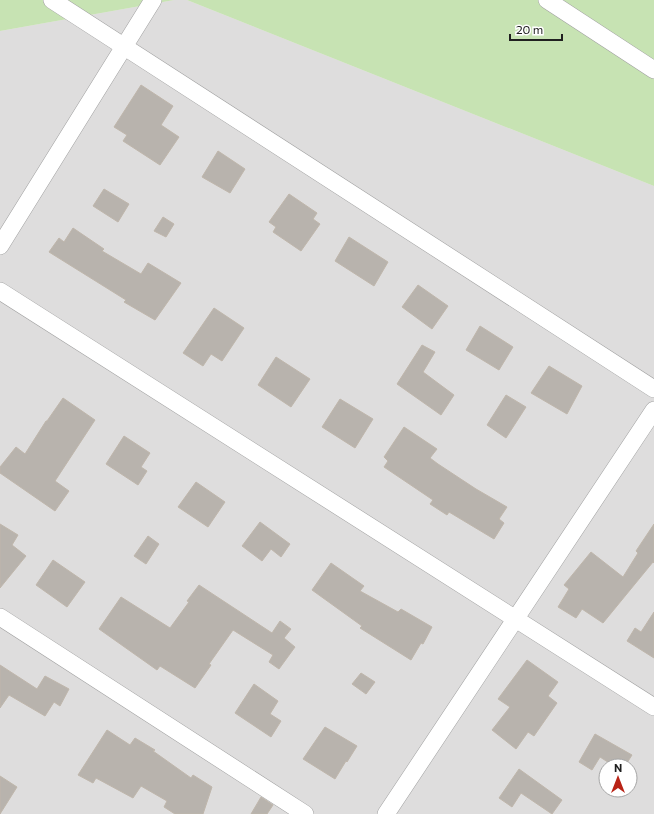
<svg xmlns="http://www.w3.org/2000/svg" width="654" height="814" font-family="Commissioner,sans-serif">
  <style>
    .residential { fill: #dedddd; fill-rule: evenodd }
    .grass { fill: #c7e3b3 }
    .building { fill: #b8b3ad; stroke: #bfb6ab }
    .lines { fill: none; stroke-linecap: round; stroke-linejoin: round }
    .minor-casing { stroke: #a1a1a1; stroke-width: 18 }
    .minor { stroke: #fff; stroke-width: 17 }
  </style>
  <rect width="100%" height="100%" fill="#efede7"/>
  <!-- residential -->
  <path class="residential" d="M 174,0 L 187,0 L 654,186 L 654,814 L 0,814 L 0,31 ZM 606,766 L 630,766 L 630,790 L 606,790 Z"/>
  <!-- grass -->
  <path class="grass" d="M 0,0 L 174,0 L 0,31 Z
    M 187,0 L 654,0 L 654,186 Z"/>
  <!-- building -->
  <path class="building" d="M 141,85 L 173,106 L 161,125 L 179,137 L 160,165 L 123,141 L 127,135 L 114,127 Z
    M 218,151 L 245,169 L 230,193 L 202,177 Z
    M 104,189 L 129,204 L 118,222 L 93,206 Z
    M 289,194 L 317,213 L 313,219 L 320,224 L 301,251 L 273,232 L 276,227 L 269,222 Z
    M 163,217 L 174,224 L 166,237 L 154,231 Z
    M 73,228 L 104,249 L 102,251 L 141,274 L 148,263 L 181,283 L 155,320 L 124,302 L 126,300 L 49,252 L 59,238 L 64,242 Z
    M 349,237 L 388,262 L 374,286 L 335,261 Z
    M 418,285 L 448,306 L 432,329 L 402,307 Z
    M 214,308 L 244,328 L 222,361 L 211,354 L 203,366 L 183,353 Z
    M 480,326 L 513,347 L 499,370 L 466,350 Z
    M 422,345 L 435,352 L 423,372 L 454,395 L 441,415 L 397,384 Z
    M 276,357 L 310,379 L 291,407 L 258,385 Z
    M 549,366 L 582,386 L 567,414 L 531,393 Z
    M 506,395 L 526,407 L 506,438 L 487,425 Z
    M 63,398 L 95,420 L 55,481 L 69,491 L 55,511 L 0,473 L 0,467 L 16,447 L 25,454 L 46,421 L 47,421 Z
    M 340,399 L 373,419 L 355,448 L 322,427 Z
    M 404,427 L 437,449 L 430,458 L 438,464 L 476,489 L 507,507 L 499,519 L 504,523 L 494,539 L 449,512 L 447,515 L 430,504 L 433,500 L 384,467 L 388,461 L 384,457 Z
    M 124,436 L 150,453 L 141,467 L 147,471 L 138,485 L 106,464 Z
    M 196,482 L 225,502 L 208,527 L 178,507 Z
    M 260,522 L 290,544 L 281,557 L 271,549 L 262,561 L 242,546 Z
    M 0,524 L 18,535 L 12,545 L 26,556 L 0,588 Z
    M 654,524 L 654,563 L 653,562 L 603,623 L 582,609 L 576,618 L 558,607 L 569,589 L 564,585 L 591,552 L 623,577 L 638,553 L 636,551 Z
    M 148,536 L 159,544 L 146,564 L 134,556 Z
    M 53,560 L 85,582 L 67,607 L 36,585 Z
    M 331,563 L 364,586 L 360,591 L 398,612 L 401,609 L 432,627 L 423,644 L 421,643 L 411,660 L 360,628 L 362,626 L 312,590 Z
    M 199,585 L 272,633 L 280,621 L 291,629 L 284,638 L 295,647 L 279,669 L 269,662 L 273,655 L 233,630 L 209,664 L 211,665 L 195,688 L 160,666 L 157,670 L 99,629 L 121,597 L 170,628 L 189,602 L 187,601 Z
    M 654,612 L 654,658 L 627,641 L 635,628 L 641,632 Z
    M 527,660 L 558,682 L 548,696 L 557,703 L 534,736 L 528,732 L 516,749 L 492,730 L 510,707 L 498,699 Z
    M 0,665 L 37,689 L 45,676 L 69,689 L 60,706 L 54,702 L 45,716 L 9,695 L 0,708 Z
    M 361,673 L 375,682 L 366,694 L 352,684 Z
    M 254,684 L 278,701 L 270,714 L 281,721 L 271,737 L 235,713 Z
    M 325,727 L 357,746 L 347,762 L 346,761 L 335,779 L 303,759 Z
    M 107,730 L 130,745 L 135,738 L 155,750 L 153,751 L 191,778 L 193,775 L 212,787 L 203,814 L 175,814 L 164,807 L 167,801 L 141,786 L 133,798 L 96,778 L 93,783 L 78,775 Z
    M 595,734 L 632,755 L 625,766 L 614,766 L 600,757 L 592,770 L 579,762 Z
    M 519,769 L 562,800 L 552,814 L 521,793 L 512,807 L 499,798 Z
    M 0,776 L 17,787 L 0,814 Z
    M 261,797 L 273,805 L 267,814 L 251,814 Z"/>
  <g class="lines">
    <defs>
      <path id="minor" d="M 52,0 L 654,389
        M 547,0 L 654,70
        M 0,246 L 153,0
        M 0,291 L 654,707
        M 0,617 L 305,814
        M 386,814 L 654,410"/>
    </defs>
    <!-- minor casing -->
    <use href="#minor" class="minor-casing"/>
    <!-- minor -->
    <use href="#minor" class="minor"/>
  </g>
  <!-- north arrow -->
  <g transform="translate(618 778)"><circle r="19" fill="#ffffff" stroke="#a6a6a6"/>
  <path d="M0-3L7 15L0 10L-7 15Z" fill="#b92316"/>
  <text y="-6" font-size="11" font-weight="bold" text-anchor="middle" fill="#202020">N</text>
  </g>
  <!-- scale -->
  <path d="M510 34v6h52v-6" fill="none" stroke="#202020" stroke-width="2"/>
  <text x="516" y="34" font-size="12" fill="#202020" stroke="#ffffff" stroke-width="3" paint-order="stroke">20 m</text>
</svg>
